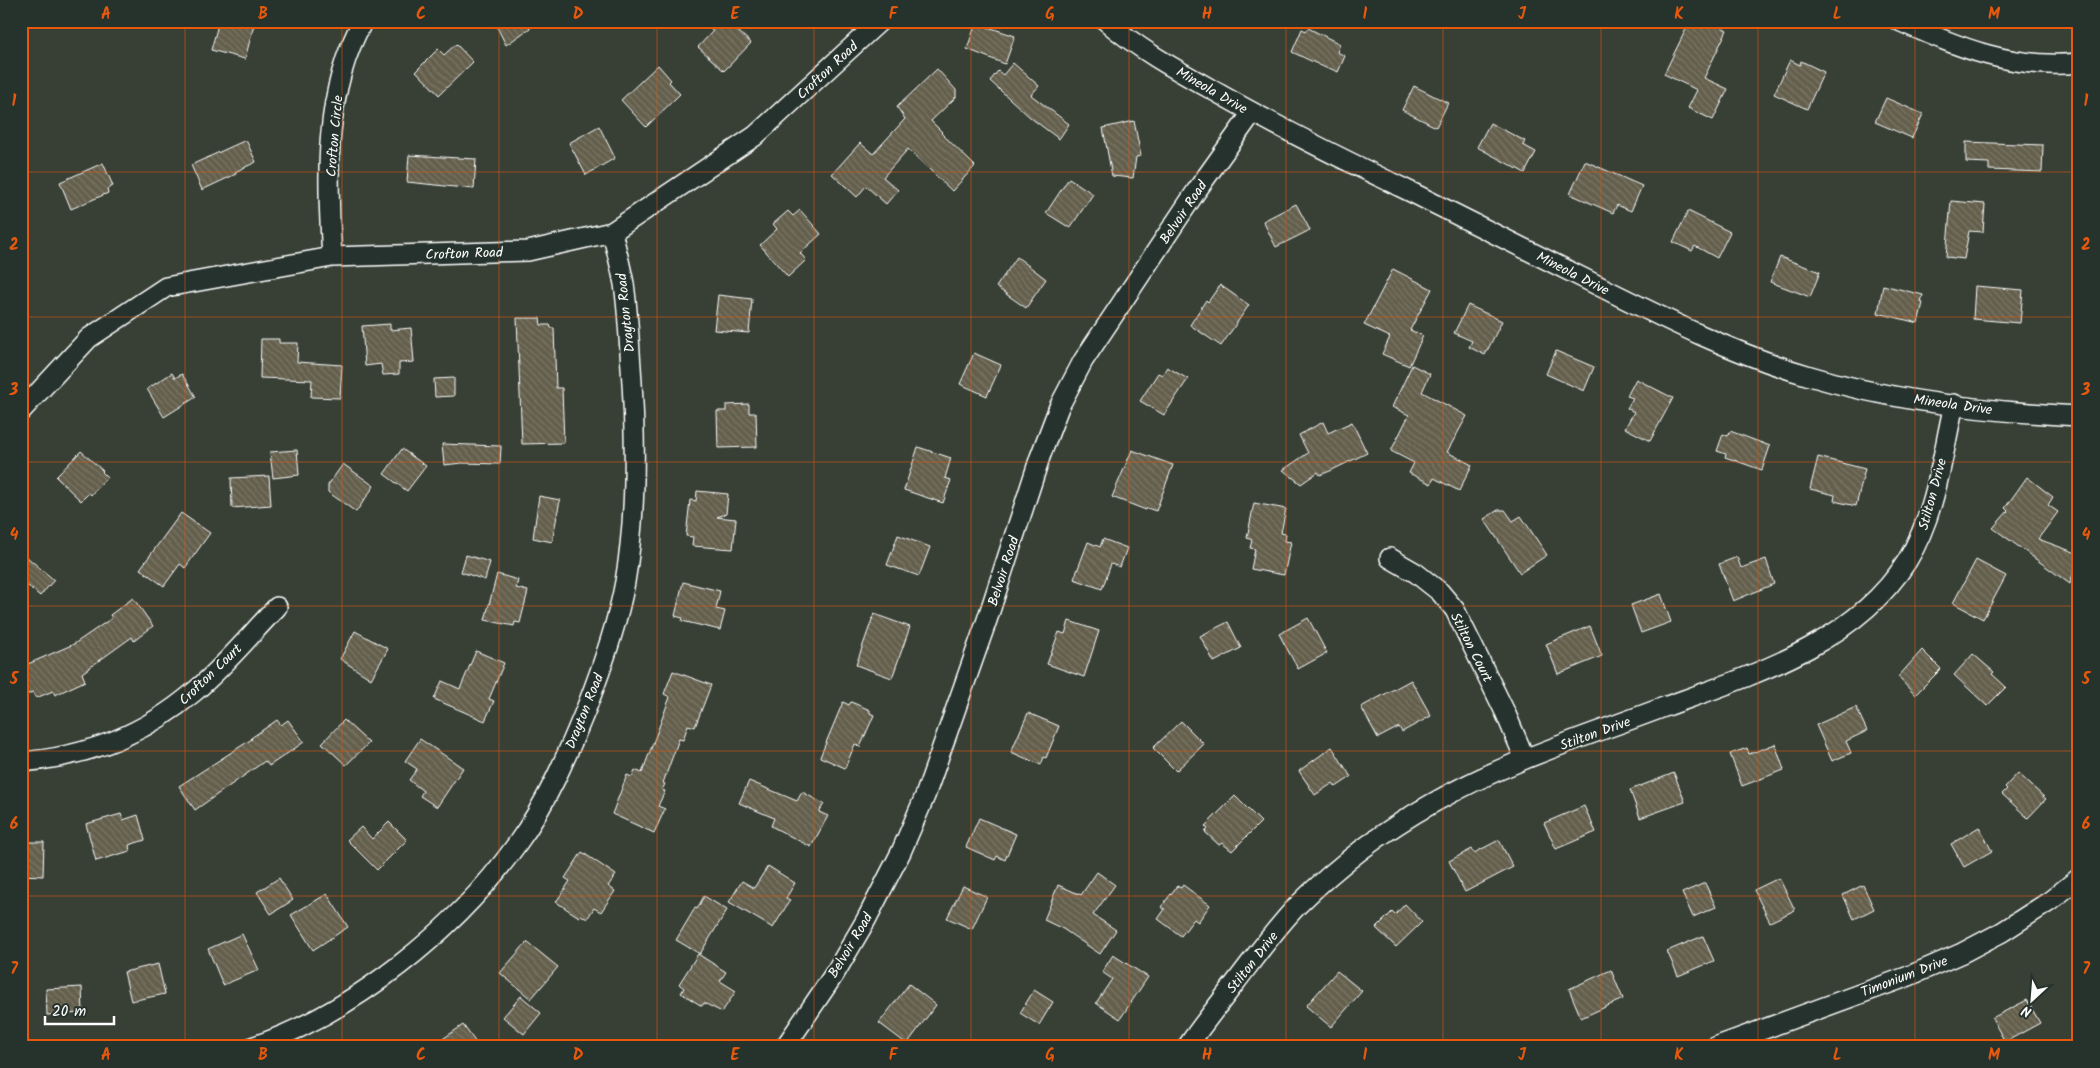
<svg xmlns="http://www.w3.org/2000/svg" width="2100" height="1068" font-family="Kalam,sans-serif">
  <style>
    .building { fill: url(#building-back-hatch); stroke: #fff }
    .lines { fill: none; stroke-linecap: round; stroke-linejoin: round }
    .minor-casing { stroke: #fff; stroke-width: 22 }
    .minor { stroke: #26332d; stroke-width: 19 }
    .grid { fill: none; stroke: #e8590c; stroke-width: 1; stroke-opacity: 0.55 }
    .labels { text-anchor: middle; stroke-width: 4; stroke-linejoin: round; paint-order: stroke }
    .street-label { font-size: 14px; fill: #fff; stroke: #26332d }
    .neatline { fill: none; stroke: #e8590c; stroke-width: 2 }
    .grid-label { font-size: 16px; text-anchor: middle; font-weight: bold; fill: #e8590c }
  </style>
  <defs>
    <pattern id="building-back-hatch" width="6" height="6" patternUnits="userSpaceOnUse" patternTransform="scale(1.25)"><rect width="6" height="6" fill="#635e4c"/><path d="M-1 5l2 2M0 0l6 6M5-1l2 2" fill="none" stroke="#7a7667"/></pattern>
  </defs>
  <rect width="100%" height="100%" fill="#384036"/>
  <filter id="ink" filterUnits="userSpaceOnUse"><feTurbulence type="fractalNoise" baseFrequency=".02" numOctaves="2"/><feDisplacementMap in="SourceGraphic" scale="10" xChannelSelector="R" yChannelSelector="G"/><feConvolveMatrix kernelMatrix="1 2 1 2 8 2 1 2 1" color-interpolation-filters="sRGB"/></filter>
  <g filter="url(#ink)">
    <!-- building -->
    <path class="building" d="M 219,21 L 255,21 L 245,59 L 211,50 Z
      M 494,21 L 540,21 L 506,45 Z
      M 703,21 L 727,21 L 751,43 L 724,71 L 698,47 L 713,31 Z
      M 1690,21 L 1709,21 L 1727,30 L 1704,78 L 1728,89 L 1713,120 L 1688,108 L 1697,90 L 1664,74 Z
      M 976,23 L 1015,36 L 1005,64 L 967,49 Z
      M 1308,28 L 1340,44 L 1337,52 L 1345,56 L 1338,72 L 1329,68 L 1328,69 L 1292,52 L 1302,29 L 1306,31 Z
      M 456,44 L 473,62 L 439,95 L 416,71 L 438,49 L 444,55 Z
      M 1790,60 L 1800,65 L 1801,61 L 1824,72 L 1807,109 L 1774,94 Z
      M 1013,63 L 1039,86 L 1031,95 L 1069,124 L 1059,139 L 1031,118 L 990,81 L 998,71 L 1003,75 Z
      M 658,65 L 671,80 L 669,82 L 680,94 L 646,127 L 621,100 Z
      M 937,69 L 956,90 L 956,97 L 931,121 L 942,132 L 941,133 L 975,166 L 952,191 L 908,149 L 883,177 L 898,190 L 886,204 L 866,186 L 857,197 L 832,174 L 860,143 L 873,154 L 905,119 L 897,107 Z
      M 1414,86 L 1448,103 L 1436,127 L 1402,110 Z
      M 1886,98 L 1923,114 L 1912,138 L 1875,122 Z
      M 1134,121 L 1141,156 L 1136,157 L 1133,178 L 1112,176 L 1103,128 Z
      M 1490,123 L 1525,141 L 1523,145 L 1536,152 L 1525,173 L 1477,147 Z
      M 599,126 L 615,158 L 586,175 L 569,143 Z
      M 246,140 L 256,162 L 235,172 L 236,174 L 202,190 L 191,165 Z
      M 1966,142 L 2043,145 L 2042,172 L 1989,170 L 1989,163 L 1966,162 Z
      M 409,155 L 476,159 L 474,189 L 407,182 Z
      M 1585,161 L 1642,186 L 1631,211 L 1617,205 L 1613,213 L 1570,194 Z
      M 103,163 L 113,186 L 107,189 L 108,193 L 71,209 L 60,182 Z
      M 1069,178 L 1093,194 L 1070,228 L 1046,213 Z
      M 1951,201 L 1985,204 L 1983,232 L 1969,231 L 1964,259 L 1946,257 Z
      M 1296,204 L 1310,230 L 1276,247 L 1263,221 Z
      M 800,210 L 821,234 L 800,253 L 806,260 L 788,277 L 760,245 L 777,229 L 773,224 L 788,211 L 793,216 Z
      M 1688,211 L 1730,232 L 1717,258 L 1695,246 L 1692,251 L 1673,242 Z
      M 1017,257 L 1046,279 L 1026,308 L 996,287 Z
      M 1780,257 L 1820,272 L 1810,297 L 1770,282 Z
      M 1393,269 L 1432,289 L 1410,330 L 1423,336 L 1409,366 L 1382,354 L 1390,337 L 1364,325 Z
      M 1220,285 L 1249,305 L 1221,346 L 1190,325 L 1206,300 L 1208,302 Z
      M 1883,285 L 1923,295 L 1921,302 L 1923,303 L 1918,323 L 1878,313 Z
      M 1975,286 L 2023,290 L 2020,323 L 1973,319 Z
      M 718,295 L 752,299 L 749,333 L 714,330 Z
      M 1468,305 L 1502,321 L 1485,355 L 1469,347 L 1472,341 L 1454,333 Z
      M 517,318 L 540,318 L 541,325 L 550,325 L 551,328 L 554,328 L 556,388 L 562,388 L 564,443 L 522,444 Z
      M 390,324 L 390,330 L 411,328 L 414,362 L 399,363 L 399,374 L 383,375 L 381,364 L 365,366 L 362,326 Z
      M 261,339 L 279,339 L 279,343 L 298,343 L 297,362 L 342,365 L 340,398 L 311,397 L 312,380 L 260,378 Z
      M 1556,351 L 1594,367 L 1584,391 L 1546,374 Z
      M 974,353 L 1001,365 L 987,396 L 960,384 Z
      M 1412,365 L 1430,374 L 1422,392 L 1467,416 L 1447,452 L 1472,465 L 1459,491 L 1434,478 L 1431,484 L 1409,473 L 1414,463 L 1391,451 L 1409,415 L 1392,407 Z
      M 1167,367 L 1188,379 L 1164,415 L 1140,401 L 1158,373 L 1162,375 Z
      M 172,373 L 175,378 L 182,374 L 196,397 L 164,417 L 147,389 Z
      M 454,378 L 454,396 L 435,397 L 434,379 Z
      M 1636,379 L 1673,398 L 1650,441 L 1625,428 L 1634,412 L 1627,408 L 1633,398 L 1627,396 Z
      M 749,404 L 749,413 L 756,413 L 757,447 L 718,448 L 717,411 L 726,411 L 726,405 Z
      M 1323,422 L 1328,433 L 1352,422 L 1367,453 L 1330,471 L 1320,475 L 1318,472 L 1301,484 L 1283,470 L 1308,453 L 1299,435 Z
      M 1730,431 L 1770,446 L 1762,470 L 1725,457 L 1726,454 L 1717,451 L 1723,434 L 1728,436 Z
      M 442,444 L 501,446 L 500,464 L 462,463 L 444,465 Z
      M 918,447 L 951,458 L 945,478 L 951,480 L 943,503 L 904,490 Z
      M 402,449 L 426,466 L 407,491 L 384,474 Z
      M 297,450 L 299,475 L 273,478 L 270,452 Z
      M 1132,450 L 1173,465 L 1156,511 L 1147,508 L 1146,510 L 1112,497 Z
      M 81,451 L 103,471 L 102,472 L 107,477 L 91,495 L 89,493 L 81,501 L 56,477 Z
      M 1818,457 L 1865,469 L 1856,506 L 1834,501 L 1835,495 L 1810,489 Z
      M 343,464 L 374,486 L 356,512 L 328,492 L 328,485 Z
      M 269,476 L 271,505 L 232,508 L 231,478 Z
      M 2027,477 L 2053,497 L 2048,505 L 2058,512 L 2038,539 L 2079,554 L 2070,584 L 1993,528 L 2008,511 L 2005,508 Z
      M 697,491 L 728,494 L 726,514 L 717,517 L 736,519 L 733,549 L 692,546 L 693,537 L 686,536 L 690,500 L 696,501 Z
      M 539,496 L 560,500 L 552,542 L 533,538 Z
      M 1254,503 L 1286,509 L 1281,533 L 1286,534 L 1285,541 L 1291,542 L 1284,575 L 1251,569 L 1255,549 L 1250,548 L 1252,540 L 1247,538 Z
      M 1498,510 L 1505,510 L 1513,521 L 1521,516 L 1547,555 L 1520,573 L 1484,519 Z
      M 181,513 L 210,533 L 185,568 L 180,564 L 164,586 L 140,569 Z
      M 898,535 L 930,547 L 919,576 L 887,565 Z
      M 1103,539 L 1127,548 L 1120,567 L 1111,564 L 1102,589 L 1074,579 L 1088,542 L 1100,547 Z
      M 21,552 L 54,580 L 40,596 L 21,580 Z
      M 466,555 L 490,562 L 485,580 L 461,572 Z
      M 1737,557 L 1741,568 L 1766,559 L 1774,584 L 1733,601 L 1719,564 Z
      M 1976,560 L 2006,576 L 1983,619 L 1953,603 Z
      M 497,574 L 518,580 L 516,588 L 528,591 L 520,623 L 515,622 L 514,626 L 485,620 Z
      M 683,582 L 720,591 L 716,609 L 725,611 L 720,630 L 682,621 L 683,618 L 675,616 Z
      M 1661,594 L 1671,622 L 1641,633 L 1631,605 Z
      M 133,598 L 153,626 L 134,641 L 132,637 L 82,673 L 85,681 L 55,695 L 53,691 L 36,698 L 33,692 L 21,697 L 21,667 L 74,644 L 112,618 L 110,615 Z
      M 874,614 L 910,627 L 892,678 L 856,665 Z
      M 1308,618 L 1327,653 L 1298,669 L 1279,634 Z
      M 1069,621 L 1099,631 L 1084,677 L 1047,664 L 1059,632 L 1065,634 Z
      M 1228,622 L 1241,648 L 1214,662 L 1200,636 Z
      M 1590,626 L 1602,656 L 1558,674 L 1546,644 Z
      M 355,631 L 388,649 L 371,679 L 340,659 Z
      M 1922,650 L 1941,669 L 1915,695 L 1898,677 Z
      M 476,651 L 504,663 L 489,699 L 494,701 L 485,721 L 434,699 L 442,681 L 460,689 Z
      M 1973,654 L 1994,672 L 1992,674 L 2006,687 L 1987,706 L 1954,675 Z
      M 673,671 L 711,685 L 695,727 L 688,725 L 683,740 L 679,739 L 663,783 L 665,784 L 662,790 L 665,791 L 658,806 L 665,809 L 654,833 L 612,814 L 627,775 L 632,777 L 635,770 L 642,773 L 670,697 L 664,694 Z
      M 1411,680 L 1431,716 L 1402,732 L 1399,727 L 1378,738 L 1361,707 Z
      M 843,702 L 849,705 L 851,702 L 870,710 L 870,713 L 874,715 L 860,747 L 855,744 L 845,768 L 820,757 Z
      M 1856,707 L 1867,731 L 1846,741 L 1851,753 L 1832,761 L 1816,725 Z
      M 1028,713 L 1059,726 L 1046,758 L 1044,757 L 1041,765 L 1011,752 Z
      M 277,720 L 281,725 L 288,720 L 304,742 L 269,766 L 265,761 L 195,810 L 179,786 L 252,739 L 251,738 Z
      M 344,720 L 369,743 L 346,765 L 322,743 Z
      M 1181,721 L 1204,744 L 1176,771 L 1153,748 Z
      M 420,739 L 463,768 L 437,807 L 420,796 L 423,791 L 409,780 L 417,769 L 405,761 Z
      M 1775,744 L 1784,770 L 1742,786 L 1730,754 L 1747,748 L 1749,754 Z
      M 1332,747 L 1351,777 L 1336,787 L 1333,783 L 1315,795 L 1299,771 Z
      M 1674,773 L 1685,802 L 1640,818 L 1630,790 Z
      M 2018,773 L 2046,799 L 2028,818 L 2002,794 L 2007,789 L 2005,787 Z
      M 749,781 L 797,801 L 802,792 L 824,804 L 819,812 L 828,816 L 811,847 L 771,826 L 774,818 L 739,803 Z
      M 1235,796 L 1261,822 L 1232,851 L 1222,843 L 1219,845 L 1205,832 L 1208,829 L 1205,826 Z
      M 1584,806 L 1596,832 L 1556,849 L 1544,823 Z
      M 121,814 L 123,820 L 138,815 L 145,840 L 129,845 L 130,851 L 96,861 L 86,824 Z
      M 979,818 L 1016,834 L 1005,860 L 997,856 L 995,860 L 966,847 Z
      M 389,822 L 407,840 L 377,870 L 347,840 L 361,827 L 372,839 Z
      M 1979,827 L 1992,851 L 1964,867 L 1951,844 Z
      M 1499,840 L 1513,867 L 1465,892 L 1449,861 L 1472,849 L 1474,853 Z
      M 21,842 L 44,842 L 43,876 L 21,875 Z
      M 582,852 L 616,875 L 608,886 L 615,891 L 601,912 L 594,908 L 587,919 L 581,915 L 579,917 L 556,902 L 570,881 L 565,878 Z
      M 768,866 L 795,883 L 786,898 L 790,900 L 773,928 L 729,902 L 742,881 L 754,888 Z
      M 1097,872 L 1115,885 L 1093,915 L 1116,930 L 1100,954 L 1063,929 L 1044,920 L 1058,885 L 1081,895 Z
      M 279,878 L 293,900 L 271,914 L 257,892 Z
      M 1779,878 L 1795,910 L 1770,922 L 1754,890 Z
      M 1705,883 L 1716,907 L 1693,917 L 1682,893 Z
      M 1183,885 L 1210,905 L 1198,922 L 1194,919 L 1181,936 L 1158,919 L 1165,909 L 1161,907 L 1177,886 L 1181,888 Z
      M 1863,885 L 1874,909 L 1854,919 L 1843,895 Z
      M 963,886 L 987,897 L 972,929 L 947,918 Z
      M 327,894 L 348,927 L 313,950 L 291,915 Z
      M 704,896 L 727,910 L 700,954 L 676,940 L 695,908 L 697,909 Z
      M 1405,904 L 1422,922 L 1396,947 L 1376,928 L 1392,912 L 1395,915 Z
      M 242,934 L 259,970 L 223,985 L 208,949 Z
      M 1703,936 L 1714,961 L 1678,976 L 1667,951 Z
      M 527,942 L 558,967 L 531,999 L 500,973 Z
      M 698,954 L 726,972 L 720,981 L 736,991 L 722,1012 L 704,1003 L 702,1006 L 681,993 L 684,988 L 679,984 Z
      M 1113,955 L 1148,977 L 1120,1019 L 1096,1003 L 1112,979 L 1102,972 Z
      M 158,964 L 165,994 L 131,1001 L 124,972 Z
      M 1611,970 L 1623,999 L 1581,1018 L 1569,989 Z
      M 1337,971 L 1362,991 L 1331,1027 L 1306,1006 Z
      M 909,984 L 936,1005 L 907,1044 L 879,1023 Z
      M 82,987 L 83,1013 L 47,1015 L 46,989 Z
      M 1034,990 L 1053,1002 L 1039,1025 L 1020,1013 Z
      M 521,996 L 541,1013 L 524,1034 L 503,1017 Z
      M 2027,1000 L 2040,1023 L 2005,1042 L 1992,1018 Z
      M 463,1025 L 479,1047 L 431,1047 Z"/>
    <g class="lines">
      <defs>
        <path id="minor" d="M 1106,21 C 1137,48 1173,68 1209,88 C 1275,126 1344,160 1413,193 C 1475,224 1537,255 1599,286 C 1667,320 1737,355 1810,376 C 1896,402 1989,412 2079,416
          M 1899,21 C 1959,47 2011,70 2079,63
          M 332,257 C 327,178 323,91 363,21
          M 21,411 L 89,338 L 166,287 L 332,257 L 528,251 L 612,232 L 755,136 L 880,21
          M 1390,558 L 1416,573 L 1440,592 L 1455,610 L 1505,712 L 1525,759
          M 21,762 C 86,757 145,734 194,692 C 224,667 250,635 277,607
          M 252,1047 C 353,1013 456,930 517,844 C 547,803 567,755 586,709 C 602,668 617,626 625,582 C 637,512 636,439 631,367 C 629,340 628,311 624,284 C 621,267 616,249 612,232
          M 785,1047 L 835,973 L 866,920 L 901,852 L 925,796 L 987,620 L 1040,457 L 1059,407 L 1083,361 L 1197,190 L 1252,113
          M 1187,1047 C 1202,1025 1219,1004 1235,983 C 1255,957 1275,929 1298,905 C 1338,865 1383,831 1433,803 C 1506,761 1588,736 1667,706 C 1753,675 1856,643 1907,561 C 1936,514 1942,457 1954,404
          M 1715,1047 L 1909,976 L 1962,953 L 2002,932 L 2050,901 L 2079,878"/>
      </defs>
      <!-- minor casing -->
      <use href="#minor" class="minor-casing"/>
      <!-- minor -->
      <use href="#minor" class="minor"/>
    </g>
  </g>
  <!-- grid -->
  <path class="grid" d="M 185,21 L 185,1047M 342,21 L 342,1047M 499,21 L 499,1047M 657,21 L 657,1047M 814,21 L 814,1047M 971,21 L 971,1047M 1129,21 L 1129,1047M 1286,21 L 1286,1047M 1443,21 L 1443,1047M 1601,21 L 1601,1047M 1758,21 L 1758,1047M 1915,21 L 1915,1047M 21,172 L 2079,172M 21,317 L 2079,317M 21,462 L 2079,462M 21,606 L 2079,606M 21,751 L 2079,751M 21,896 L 2079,896"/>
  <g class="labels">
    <!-- street labels -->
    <g class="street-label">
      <text transform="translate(827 70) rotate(-43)" y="5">Crofton Road</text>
      <text transform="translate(1212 90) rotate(30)" y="5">Mineola Drive</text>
      <text transform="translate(334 136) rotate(-85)" y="5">Crofton Circle</text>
      <text transform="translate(1183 212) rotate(-56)" y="5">Belvoir Road</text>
      <text transform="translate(464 253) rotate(-2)" y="5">Crofton Road</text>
      <text transform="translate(1573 273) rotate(27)" y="5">Mineola Drive</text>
      <text transform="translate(625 313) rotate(-96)" y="5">Drayton Road</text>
      <text transform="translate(1953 404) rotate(8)" y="5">Mineola Drive</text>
      <text transform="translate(1932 494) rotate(-75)" y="5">Stilton Drive</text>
      <text transform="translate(1003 571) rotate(-72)" y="5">Belvoir Road</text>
      <text transform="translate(1472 647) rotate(63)" y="5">Stilton Court</text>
      <text transform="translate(210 674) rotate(-44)" y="5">Crofton Court</text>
      <text transform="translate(584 711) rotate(-68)" y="5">Drayton Road</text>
      <text transform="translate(1595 733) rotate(-20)" y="5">Stilton Drive</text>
      <text transform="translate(850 945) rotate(-59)" y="5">Belvoir Road</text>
      <text transform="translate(1252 962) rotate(-52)" y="5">Stilton Drive</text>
      <text transform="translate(1904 976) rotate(-21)" y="5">Timonium Drive</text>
    </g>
  </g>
  <!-- margin -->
  <rect width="2100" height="1068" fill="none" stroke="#26332d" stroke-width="55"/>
  <!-- north arrow -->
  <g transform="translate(2032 1000) rotate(206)" stroke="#26332d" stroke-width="4" paint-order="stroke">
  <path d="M0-4L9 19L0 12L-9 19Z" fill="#ffffff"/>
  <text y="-8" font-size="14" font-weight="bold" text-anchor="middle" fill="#ffffff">N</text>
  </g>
  <!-- scale -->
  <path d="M45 1016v8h69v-8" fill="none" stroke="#ffffff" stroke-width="2.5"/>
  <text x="52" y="1016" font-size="15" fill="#ffffff" stroke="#26332d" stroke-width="4" paint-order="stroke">20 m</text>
  <rect x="28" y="28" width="2044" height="1012" class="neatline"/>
  <g class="grid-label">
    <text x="106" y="19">A</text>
    <text x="263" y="19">B</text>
    <text x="421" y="19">C</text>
    <text x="578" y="19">D</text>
    <text x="735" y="19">E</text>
    <text x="893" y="19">F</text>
    <text x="1050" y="19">G</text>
    <text x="1207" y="19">H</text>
    <text x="1365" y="19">I</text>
    <text x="1522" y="19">J</text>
    <text x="1679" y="19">K</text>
    <text x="1837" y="19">L</text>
    <text x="1994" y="19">M</text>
    <text x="14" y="106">1</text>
    <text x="2086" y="106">1</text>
    <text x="14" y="250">2</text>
    <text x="2086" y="250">2</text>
    <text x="14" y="395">3</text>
    <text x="2086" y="395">3</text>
    <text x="14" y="540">4</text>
    <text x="2086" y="540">4</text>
    <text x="14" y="684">5</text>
    <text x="2086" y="684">5</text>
    <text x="14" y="829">6</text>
    <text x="2086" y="829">6</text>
    <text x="14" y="974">7</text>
    <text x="2086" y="974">7</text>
    <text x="106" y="1060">A</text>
    <text x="263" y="1060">B</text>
    <text x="421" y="1060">C</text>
    <text x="578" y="1060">D</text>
    <text x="735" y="1060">E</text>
    <text x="893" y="1060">F</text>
    <text x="1050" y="1060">G</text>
    <text x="1207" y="1060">H</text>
    <text x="1365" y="1060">I</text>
    <text x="1522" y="1060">J</text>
    <text x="1679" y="1060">K</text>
    <text x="1837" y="1060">L</text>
    <text x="1994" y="1060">M</text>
  </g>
</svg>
